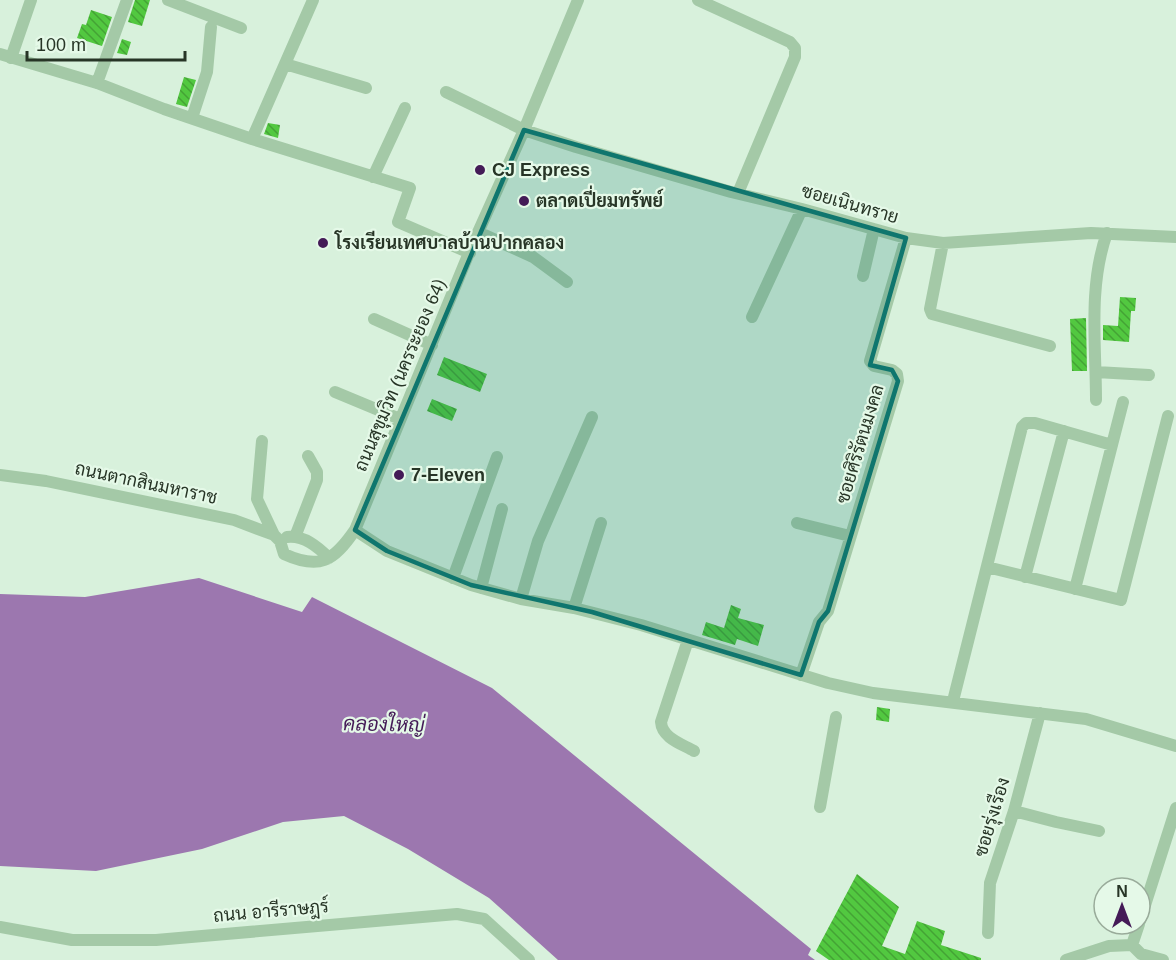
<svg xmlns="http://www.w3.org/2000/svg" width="1176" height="960" font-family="Arial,Sarabun,sans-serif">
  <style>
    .water { fill: #9c77af }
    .building { fill: url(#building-back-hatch) }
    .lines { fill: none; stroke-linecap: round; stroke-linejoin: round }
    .minor { stroke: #a4c9a7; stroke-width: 12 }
    .marked { fill: #0f766e; fill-opacity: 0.2; stroke: #0f766e; stroke-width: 4.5; stroke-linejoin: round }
    .poi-dot { fill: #441b57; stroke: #e5f9e8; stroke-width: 2 }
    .labels { text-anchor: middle; stroke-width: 4.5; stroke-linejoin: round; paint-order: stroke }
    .poi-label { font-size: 18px; font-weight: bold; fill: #273526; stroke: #e5f9e8; text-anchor: start }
    .street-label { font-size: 18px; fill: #273526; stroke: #e5f9e8 }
    .water-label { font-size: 20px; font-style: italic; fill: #441b57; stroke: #e5f9e8 }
  </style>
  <defs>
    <pattern id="building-back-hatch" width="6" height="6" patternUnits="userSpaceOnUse" patternTransform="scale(1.5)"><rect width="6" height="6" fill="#52c840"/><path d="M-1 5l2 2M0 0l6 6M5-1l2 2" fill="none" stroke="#44a335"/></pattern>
  </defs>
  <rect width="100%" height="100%" fill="#d8f1dc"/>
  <!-- water -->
  <path class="water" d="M 199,578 L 302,612 L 312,597 L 492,688 L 811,949 L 808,955 L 815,960 L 558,960 L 489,898 L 408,849 L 344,816 L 283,822 L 202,849 L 96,871 L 0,866 L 0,594 L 85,597 Z"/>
  <!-- building -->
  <path class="building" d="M 135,0 L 150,0 L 142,26 L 128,22 Z
    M 91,10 L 112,17 L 102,46 L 77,38 L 82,24 L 86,25 Z
    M 122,39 L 131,42 L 127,55 L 117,53 Z
    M 184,77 L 196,80 L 187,107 L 176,104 Z
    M 268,123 L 280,125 L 278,138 L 264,134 Z
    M 1120,297 L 1136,298 L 1135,311 L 1131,311 L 1129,342 L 1103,340 L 1103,325 L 1118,326 Z
    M 1086,318 L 1087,371 L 1072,371 L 1070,319 Z
    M 444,357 L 487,374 L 480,392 L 437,375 Z
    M 432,399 L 457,409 L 452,421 L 427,411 Z
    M 731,605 L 741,609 L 738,618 L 764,625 L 758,646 L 737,639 L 735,645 L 702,635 L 706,622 L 724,628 Z
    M 877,707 L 890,709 L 889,722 L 876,720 Z
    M 857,874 L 899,907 L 882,946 L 905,954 L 917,921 L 945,931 L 941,945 L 981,958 L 981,960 L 829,960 L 816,951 Z"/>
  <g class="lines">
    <!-- minor -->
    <path class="minor" d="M 168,0 L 241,28
      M 698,0 L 790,42 L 795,48 L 795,57 L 738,193
      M 0,54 L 97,83 L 164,109 L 252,139 L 410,188 L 398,222 L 470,253
      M 11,58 L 31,0
      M 285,64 L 366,88
      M 97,83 L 127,0
      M 446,92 L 524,130 L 576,147 L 731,192 L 802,209 L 906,238 L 943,243 L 1091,233 L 1176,237
      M 192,118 L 207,72 L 211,27
      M 252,139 L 313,0
      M 373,177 L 405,108
      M 478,232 L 533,257 L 567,282
      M 943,243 L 930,309 L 932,314 L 1050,346
      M 863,276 L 874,229
      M 752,317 L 802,209
      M 374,319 L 432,345
      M 1096,372 L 1149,375
      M 335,392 L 400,419
      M 1096,400 C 1096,345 1088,286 1107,233
      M 262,441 L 257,499 L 274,535
      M 0,475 L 46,481 L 234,520 L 274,535 L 280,541 L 284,554 C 319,570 333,562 355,530 L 471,248 L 524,130 L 578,0
      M 797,523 L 850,536
      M 355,530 L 387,551 L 471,585 L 521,599 L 574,608 L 641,625 L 828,683 L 873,693 L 1086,719 L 1176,746
      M 287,537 C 304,535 318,547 329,558
      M 295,537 L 317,480 L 317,472 L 308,456
      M 987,567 L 1121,600 L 1168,416
      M 1025,577 L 1064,431
      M 453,578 L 497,457
      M 481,588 L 502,509
      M 1075,589 L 1123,402
      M 521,599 L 538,541 L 592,417
      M 574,608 L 601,523
      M 688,640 L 661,722 C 662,738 682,744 694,751
      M 801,675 L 819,622 L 828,611 L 898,381 L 897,374 L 892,370 L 874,366 L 870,361 L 906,238
      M 953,701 L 1022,427 L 1026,423 L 1035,423 L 1112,445
      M 820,807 L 836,717
      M 1014,811 L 1056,822 L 1099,831
      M 1140,921 L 1176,808
      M 1139,924 L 1132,945 L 1141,954 L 1163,960
      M 0,927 L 72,940 L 156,940 L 457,914 L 484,919 L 529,960
      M 988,933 L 990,883 L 1014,811 L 1040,713
      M 1066,960 L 1109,946 L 1132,945"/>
  </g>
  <!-- marked area -->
  <path class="marked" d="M 524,130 L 906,238 L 870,365 L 892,370 L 898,381 L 828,611 L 819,622 L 801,675 L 592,612 L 471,585 L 387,551 L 355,530 Z"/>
  <!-- markers -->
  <g class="poi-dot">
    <circle cx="480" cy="170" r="6"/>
    <circle cx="524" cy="201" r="6"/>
    <circle cx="323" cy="243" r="6"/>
    <circle cx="399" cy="475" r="6"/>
  </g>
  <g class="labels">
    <!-- poi labels -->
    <g class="poi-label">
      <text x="492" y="176">CJ Express</text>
      <text x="536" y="207">ตลาดเปี่ยมทรัพย์</text>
      <text x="335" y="249">โรงเรียนเทศบาลบ้านปากคลอง</text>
      <text x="411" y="481">7-Eleven</text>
    </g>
    <!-- street labels -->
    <g class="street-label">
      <text transform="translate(850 204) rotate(16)" y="6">ซอยเนินทราย</text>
      <text transform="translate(400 375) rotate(-67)" y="6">ถนนสุขุมวิท (นครระยอง 64)</text>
      <text transform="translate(860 444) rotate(-73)" y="6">ซอยศิริรัตนมงคล</text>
      <text transform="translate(146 483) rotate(12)" y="6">ถนนตากสินมหาราช</text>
      <text transform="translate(992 817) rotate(-73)" y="6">ซอยรุ่งเรือง</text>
      <text transform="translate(271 911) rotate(-5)" y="6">ถนน อารีราษฎร์</text>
    </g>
    <!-- water labels -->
    <g class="water-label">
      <text transform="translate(384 724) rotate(1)" y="7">คลองใหญ่</text>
    </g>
  </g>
  <!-- north arrow -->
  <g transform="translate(1122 906)"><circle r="28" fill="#e5f9e8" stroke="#99ab9a" stroke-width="1.5"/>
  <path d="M0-4.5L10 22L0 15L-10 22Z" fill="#441b57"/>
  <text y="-9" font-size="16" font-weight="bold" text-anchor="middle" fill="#273526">N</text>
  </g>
  <!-- scale -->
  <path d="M27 51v9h158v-9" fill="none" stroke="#273526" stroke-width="3"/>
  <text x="36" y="51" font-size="18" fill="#273526" stroke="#e5f9e8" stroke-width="4.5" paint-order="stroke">100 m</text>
</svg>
